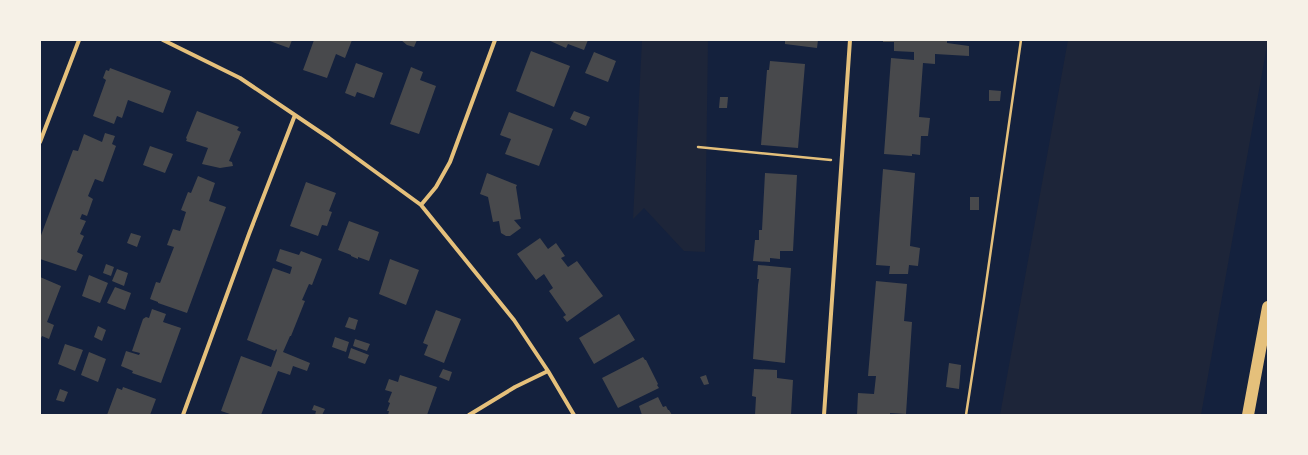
<svg xmlns="http://www.w3.org/2000/svg" width="1308" height="455" font-family="'Archivo Narrow',sans-serif">
  <style>
    .green { fill: #1d2539 }
    .building { fill: #48494c }
    .lines { fill: none; stroke-linecap: round; stroke-linejoin: round }
    .path { stroke: #e5c07b; stroke-width: 2.5 }
    .minor { stroke: #e5c07b; stroke-width: 4 }
    .motorway { stroke: #e5c07b; stroke-width: 12 }
  </style>
  <rect width="100%" height="100%" fill="#14213d"/>
  <!-- green -->
  <path class="green" d="M 642,40 L 708,40 L 705,252 L 684,251 L 644,208 L 633,219 Z
    M 1068,40 L 1268,40 L 1201,415 L 1000,415 Z"/>
  <!-- building -->
  <path class="building" d="M 267,40 L 292,40 L 289,48 Z
    M 314,40 L 352,40 L 345,58 L 336,54 L 327,78 L 303,70 Z
    M 401,40 L 417,40 L 414,47 L 407,45 Z
    M 548,40 L 588,40 L 584,50 L 568,44 L 566,48 Z
    M 785,40 L 818,40 L 817,48 L 785,44 Z
    M 883,40 L 938,40 L 947,41 L 947,43 L 969,46 L 969,56 L 935,54 L 935,64 L 923,63 L 919,117 L 930,118 L 928,136 L 921,136 L 920,155 L 912,154 L 912,156 L 884,154 L 891,58 L 914,60 L 914,52 L 894,51 L 894,42 L 883,42 Z
    M 531,51 L 570,66 L 554,107 L 516,91 Z
    M 594,52 L 616,61 L 608,82 L 585,73 Z
    M 770,61 L 805,64 L 798,148 L 761,145 L 767,70 L 769,70 Z
    M 356,63 L 383,73 L 374,98 L 357,92 L 355,97 L 345,93 Z
    M 411,67 L 423,72 L 420,80 L 436,86 L 419,134 L 390,124 Z
    M 110,68 L 171,91 L 163,113 L 128,100 L 122,118 L 117,116 L 114,124 L 93,116 L 106,80 L 103,78 L 106,70 L 109,71 Z
    M 989,90 L 1001,91 L 1000,101 L 989,101 Z
    M 720,97 L 728,97 L 727,108 L 719,108 Z
    M 197,111 L 239,127 L 237,130 L 241,132 L 229,161 L 232,162 L 233,166 L 220,168 L 202,164 L 208,148 L 186,141 L 187,139 L 186,138 Z
    M 574,111 L 590,117 L 586,126 L 570,119 Z
    M 509,112 L 553,129 L 539,166 L 505,154 L 511,139 L 500,135 Z
    M 105,133 L 115,136 L 112,144 L 116,146 L 103,182 L 95,179 L 88,196 L 93,199 L 87,216 L 82,214 L 80,219 L 86,221 L 80,234 L 84,236 L 77,252 L 83,255 L 76,271 L 40,259 L 40,238 L 73,150 L 78,151 L 84,134 L 102,142 Z
    M 150,146 L 173,154 L 165,173 L 143,165 Z
    M 883,169 L 915,173 L 910,246 L 920,248 L 918,266 L 909,265 L 908,274 L 889,274 L 890,266 L 876,265 Z
    M 487,173 L 517,185 L 516,187 L 521,219 L 514,220 L 521,228 L 510,236 L 506,236 L 501,233 L 499,221 L 493,222 L 488,197 L 480,194 Z
    M 765,173 L 797,175 L 793,251 L 780,251 L 780,259 L 770,258 L 770,262 L 753,261 L 755,240 L 759,240 L 759,230 L 762,230 Z
    M 198,176 L 215,183 L 209,201 L 226,207 L 187,313 L 158,303 L 158,302 L 150,299 L 156,282 L 160,283 L 174,247 L 167,245 L 173,229 L 180,231 L 186,212 L 181,210 L 188,192 L 191,193 Z
    M 306,182 L 336,193 L 329,211 L 332,212 L 327,226 L 322,225 L 318,236 L 290,226 Z
    M 970,197 L 979,197 L 979,210 L 970,210 Z
    M 349,221 L 379,232 L 369,261 L 358,257 L 358,259 L 351,256 L 351,255 L 338,250 Z
    M 131,233 L 141,236 L 137,247 L 127,243 Z
    M 540,238 L 548,249 L 556,243 L 565,256 L 561,258 L 568,267 L 577,261 L 603,296 L 567,322 L 563,317 L 566,315 L 549,291 L 553,288 L 544,274 L 536,280 L 517,254 Z
    M 280,249 L 299,255 L 301,251 L 322,259 L 312,285 L 309,284 L 302,300 L 305,301 L 291,336 L 290,336 L 283,352 L 310,363 L 307,371 L 293,366 L 290,375 L 278,371 L 261,415 L 233,415 L 221,411 L 241,356 L 271,367 L 277,350 L 276,349 L 275,351 L 247,340 L 273,268 L 290,274 L 292,267 L 276,261 Z
    M 390,259 L 419,270 L 406,305 L 379,294 Z
    M 106,264 L 114,267 L 111,276 L 103,273 Z
    M 758,265 L 791,268 L 785,363 L 753,359 L 758,285 L 759,279 L 757,279 Z
    M 117,269 L 128,273 L 124,286 L 112,281 Z
    M 89,275 L 108,283 L 100,303 L 82,296 Z
    M 40,277 L 61,286 L 47,322 L 54,325 L 49,339 L 42,336 L 40,340 Z
    M 876,281 L 907,284 L 904,321 L 912,322 L 906,414 L 890,413 L 890,415 L 857,415 L 858,393 L 874,394 L 876,376 L 868,376 Z
    M 115,287 L 131,293 L 125,310 L 107,303 Z
    M 152,309 L 166,314 L 163,322 L 181,328 L 161,383 L 132,373 L 133,371 L 121,366 L 126,351 L 139,355 L 140,353 L 132,351 L 143,319 L 146,317 L 149,318 Z
    M 436,310 L 461,319 L 444,363 L 424,355 L 428,345 L 423,343 Z
    M 619,314 L 635,340 L 594,364 L 579,338 Z
    M 349,317 L 358,320 L 355,330 L 345,327 Z
    M 98,326 L 106,330 L 102,341 L 94,337 Z
    M 335,337 L 349,342 L 346,352 L 332,347 Z
    M 355,339 L 370,344 L 367,351 L 353,346 Z
    M 65,344 L 83,350 L 75,371 L 58,364 Z
    M 351,348 L 369,355 L 365,364 L 348,358 Z
    M 89,352 L 106,359 L 98,382 L 81,375 Z
    M 643,357 L 645,360 L 646,360 L 658,384 L 657,385 L 659,388 L 618,408 L 602,378 Z
    M 949,363 L 961,365 L 959,389 L 946,387 Z
    M 443,369 L 452,372 L 449,381 L 439,377 Z
    M 754,369 L 777,370 L 777,378 L 793,380 L 791,415 L 755,415 L 756,397 L 752,396 Z
    M 400,375 L 437,387 L 427,415 L 388,415 L 389,411 L 387,411 L 390,403 L 388,402 L 392,392 L 385,390 L 389,379 L 398,382 Z
    M 706,375 L 709,384 L 704,385 L 700,377 Z
    M 123,387 L 156,399 L 150,415 L 107,415 L 117,388 L 122,390 Z
    M 60,389 L 68,392 L 64,402 L 56,400 Z
    M 658,397 L 663,407 L 666,406 L 668,410 L 669,410 L 672,415 L 642,415 L 639,406 Z
    M 314,405 L 325,409 L 322,415 L 315,415 L 316,411 L 312,410 Z"/>
  <g class="lines">
    <!-- path -->
    <path class="path" d="M 698,147 L 831,160
      M 966,415 L 984,298 L 1021,40"/>
    <!-- minor -->
    <path class="minor" d="M 163,40 L 240,78 L 329,138 L 421,205 L 514,320 L 548,371 L 574,415
      M 40,142 L 79,40
      M 421,205 L 436,187 L 450,162 L 495,40
      M 183,415 L 249,234 L 295,115
      M 469,415 L 515,387 L 548,371
      M 824,415 L 850,40"/>
    <!-- motorway -->
    <path class="motorway" d="M 1248,415 L 1268,307"/>
  </g>
  <!-- border -->
  <rect width="1308" height="455" fill="none" stroke="#f6f1e7" stroke-width="82"/>
</svg>
